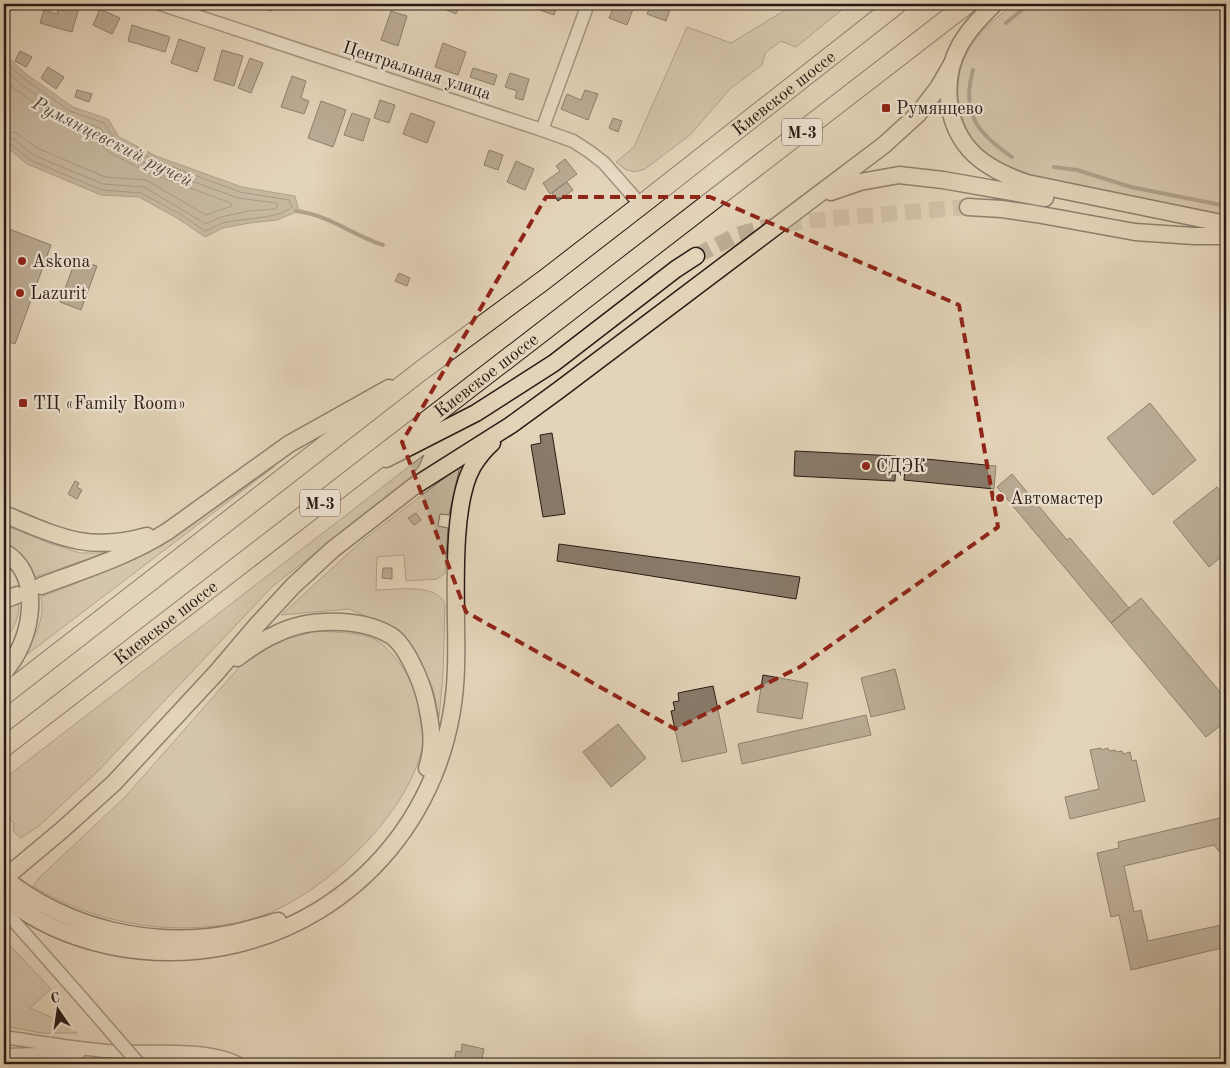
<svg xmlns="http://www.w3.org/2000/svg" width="1230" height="1068" font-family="'Old Standard TT',serif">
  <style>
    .green { fill: #c3b49c; stroke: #766758 }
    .water { fill: #a39480; stroke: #726355 }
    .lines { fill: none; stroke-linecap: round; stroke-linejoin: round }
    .shore { stroke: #66574a; stroke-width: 1 }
    .stream { stroke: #726355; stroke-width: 4 }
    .building { fill: #897a69; stroke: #281a14 }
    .major-tunnel { stroke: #beae97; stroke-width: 16; stroke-dasharray: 16 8; stroke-linecap: butt }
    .minor-casing { stroke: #57483d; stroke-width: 15 }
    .major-casing { stroke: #281a14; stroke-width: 19 }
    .highway-casing { stroke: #281a14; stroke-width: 21 }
    .minor { stroke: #ede2d1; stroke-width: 12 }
    .major { stroke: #e3d3b8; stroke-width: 16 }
    .highway { stroke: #e3d3b8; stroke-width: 19 }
    .minor-bridge-casing { stroke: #57483d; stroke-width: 15; stroke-linecap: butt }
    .minor-bridge { stroke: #ede2d1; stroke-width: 12 }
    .marked { fill: none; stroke: #8f2418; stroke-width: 4; stroke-dasharray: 10 6; stroke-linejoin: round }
    .poi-dot { fill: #8f2418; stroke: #ede2d1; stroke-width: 2 }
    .labels { text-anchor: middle; stroke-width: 4.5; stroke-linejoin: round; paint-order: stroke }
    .shield { fill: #ede2d1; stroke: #63564d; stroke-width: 1 }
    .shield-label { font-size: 16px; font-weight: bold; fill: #281a14 }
    .street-label { font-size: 18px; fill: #281a14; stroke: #ede2d1 }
    .poi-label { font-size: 18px; fill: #281a14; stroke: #ede2d1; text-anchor: start }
    .water-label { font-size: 19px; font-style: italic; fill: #594b3f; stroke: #ede2d1 }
  </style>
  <rect width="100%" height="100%" fill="#e3d3b8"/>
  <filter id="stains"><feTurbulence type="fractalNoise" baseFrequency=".004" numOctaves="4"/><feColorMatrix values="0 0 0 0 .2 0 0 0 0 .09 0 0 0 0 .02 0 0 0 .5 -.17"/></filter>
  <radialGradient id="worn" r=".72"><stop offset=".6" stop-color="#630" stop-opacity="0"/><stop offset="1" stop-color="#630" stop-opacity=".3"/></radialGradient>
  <!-- green -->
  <path class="green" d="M 795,4 L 849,4 L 796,47 L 781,41 L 765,53 L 762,65 L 731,88 L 690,135 L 645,169 L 634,172 L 625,169 L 616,162 L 634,147 L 687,27 L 731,43 Z
    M 1014,4 L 1226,4 L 1226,215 L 1037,177 C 1021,172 1006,167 992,158 C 955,132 947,80 973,43 C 984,27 999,15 1014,4 Z
    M 424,455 L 419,466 L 407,481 L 273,586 L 98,771 L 40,825 L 21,838 L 13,831 L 14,823 L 4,815 L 4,779 Z
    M 275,466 L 21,659 C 33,640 46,620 41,597 L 102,573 L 161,546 Z
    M 460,466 L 449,515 L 440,514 L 438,526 L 448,528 L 445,573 L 437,579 L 406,581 L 404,555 L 377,557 L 376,590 C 395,590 438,582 445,605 L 443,675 L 439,717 L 433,689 L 418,656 L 399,630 L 349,609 L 281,615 L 363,540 Z
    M 4,525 L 49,543 L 80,553 L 106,553 L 35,577 C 27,561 18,551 4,541 Z
    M 18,601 C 22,613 13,631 4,640 L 4,606 Z
    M 316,631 C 334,632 355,632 372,638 C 387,644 405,668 411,683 C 421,704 427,729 421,752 C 405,818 319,899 255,918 C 183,939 97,926 33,886 L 39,878 L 126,796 L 250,655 L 275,642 Z
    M 4,939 L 51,989 L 30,1008 L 53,1018 L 67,1020 L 77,1033 L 41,1033 L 4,1026 Z"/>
  <!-- water -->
  <path class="water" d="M 4,53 L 26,74 L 73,107 L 108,119 L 119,137 L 156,156 L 242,187 L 295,196 L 299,211 L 277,220 L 250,223 L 223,228 L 205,237 L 177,218 L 139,197 L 101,195 L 27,164 L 9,149 L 4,149 Z"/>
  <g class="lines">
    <!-- shore -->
    <path class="shore" d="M 4,60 L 23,78 L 70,111 L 104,123 L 116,141 L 154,160 L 240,192 L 289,200 L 292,207 C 278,219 243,218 223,223 C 217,225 211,229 205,231 L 180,214 L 141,193 L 102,190 L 30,160 L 12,145 L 4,144
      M 4,68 L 19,83 L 67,116 L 100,128 L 112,146 L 151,166 L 238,198 L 276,203 L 278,206 L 274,209 L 249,211 L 221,217 L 206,224 L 144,187 L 103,184 L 33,155 L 14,139 L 4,138
      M 4,79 L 15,89 L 63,123 L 95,134 L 104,147 L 110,153 L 149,173 L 231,203 L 232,206 L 206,215 L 146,180 L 105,177 L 37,148 L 17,133 L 4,131"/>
    <!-- stream -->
    <path class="stream" d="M 1006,23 L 1029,4
      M 973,70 C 961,113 977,133 1012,157
      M 1054,167 L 1077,170 L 1131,187 L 1226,206
      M 296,211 C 329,215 352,235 383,245"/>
  </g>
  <!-- building -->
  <path class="building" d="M 60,4 L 80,4 L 72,32 L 40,23 L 44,10 L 57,14 Z
    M 255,4 L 273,4 L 271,11 L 255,5 Z
    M 444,4 L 461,4 L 456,14 L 442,8 Z
    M 539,4 L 558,4 L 554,15 L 537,9 Z
    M 615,4 L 635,4 L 627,25 L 609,18 Z
    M 651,4 L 672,4 L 666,21 L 647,14 Z
    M 100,9 L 120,18 L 112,34 L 93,25 Z
    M 391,11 L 407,16 L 398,46 L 381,40 Z
    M 132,25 L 170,37 L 165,52 L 128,41 Z
    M 179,39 L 205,48 L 197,72 L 171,63 Z
    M 443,43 L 466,52 L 458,75 L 435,67 Z
    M 222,50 L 243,56 L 234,86 L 214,80 Z
    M 20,51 L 32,57 L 26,67 L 15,61 Z
    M 250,58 L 263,63 L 251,93 L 238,88 Z
    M 48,67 L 64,77 L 56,89 L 41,78 Z
    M 473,68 L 497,75 L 494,85 L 470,77 Z
    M 510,73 L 529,79 L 523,100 L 515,98 L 517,91 L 505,87 Z
    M 292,76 L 306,81 L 301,98 L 309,101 L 304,114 L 281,107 Z
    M 77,90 L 92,94 L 89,102 L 75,97 Z
    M 585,90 L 598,94 L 588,120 L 561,109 L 567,94 L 581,100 Z
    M 380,100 L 395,105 L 389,123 L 374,118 Z
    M 321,101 L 346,110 L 333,147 L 308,138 Z
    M 352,113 L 370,119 L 363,141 L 344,135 Z
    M 411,113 L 435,122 L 427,143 L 403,134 Z
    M 613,118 L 622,121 L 618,132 L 609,128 Z
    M 489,150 L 503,155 L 498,170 L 484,165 Z
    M 565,159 L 577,174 L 550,194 L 543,183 L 560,171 L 556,166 Z
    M 516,161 L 534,169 L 525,190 L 507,182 Z
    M 567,182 L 573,190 L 558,201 L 552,193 Z
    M 4,227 L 51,245 L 15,344 L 9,342 L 4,357 Z
    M 76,259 L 97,266 L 81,310 L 60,302 Z
    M 399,273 L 410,278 L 407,286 L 395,281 Z
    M 1150,403 L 1196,460 L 1153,495 L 1107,438 Z
    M 552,433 L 565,514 L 543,517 L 531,445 L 541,443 L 540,435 Z
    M 795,451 L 896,456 L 895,481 L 794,476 Z
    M 906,457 L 996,466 L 994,489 L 904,480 Z
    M 1012,474 L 1067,540 L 1070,538 L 1129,608 L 1111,623 L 997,487 Z
    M 75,481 L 79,483 L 77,487 L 82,490 L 77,499 L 68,494 Z
    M 1217,487 L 1226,498 L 1226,553 L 1209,567 L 1173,522 Z
    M 416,513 L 421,520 L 414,525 L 408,518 Z
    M 559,544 L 800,577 L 796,599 L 557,561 Z
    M 383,568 L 392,568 L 392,579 L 382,578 Z
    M 1141,598 L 1226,699 L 1226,721 L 1206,737 L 1111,623 Z
    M 895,669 L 905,709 L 871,717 L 861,678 Z
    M 763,675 L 808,683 L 802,719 L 757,712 Z
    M 713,686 L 727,752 L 682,762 L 671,711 L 675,710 L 673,702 L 679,701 L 678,693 Z
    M 866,715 L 871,735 L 742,764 L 738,744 Z
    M 618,724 L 646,758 L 611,787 L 583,752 Z
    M 1101,748 L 1101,750 L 1108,748 L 1109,751 L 1115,750 L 1116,752 L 1122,751 L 1123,754 L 1130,752 L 1132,761 L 1136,760 L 1145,801 L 1070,819 L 1065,797 L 1099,789 L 1090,750 Z
    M 1224,817 L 1226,820 L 1226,860 L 1214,845 L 1124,866 L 1134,912 L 1141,910 L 1148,941 L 1226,924 L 1226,947 L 1131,970 L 1119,915 L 1111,917 L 1097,853 L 1119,848 L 1118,842 Z
    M 462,1044 L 484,1049 L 481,1064 L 457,1064 L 458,1062 L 454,1062 L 456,1051 L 461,1052 Z"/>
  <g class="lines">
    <!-- major-tunnel -->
    <path class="major-tunnel" d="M 696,256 L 737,235 L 765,227 L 816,220 L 968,207"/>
    <defs>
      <path id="minor" d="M 160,4 L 542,130 L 573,141 L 590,152 L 604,163 L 641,205
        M 542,130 L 588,4
        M 4,910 L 80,996
        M 4,1037 C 38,1042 72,1048 107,1051 C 144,1054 207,1046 239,1064
        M 4,1055 L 79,1053"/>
      <path id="major" d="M 994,4 C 982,16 969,29 960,45 C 942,77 945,121 969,149 C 984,166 1006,176 1027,183 L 1226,224
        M 831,192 L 860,182 L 899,175 L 943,180 L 1045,198
        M 968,207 L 1002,209 L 1036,214 L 1135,232 L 1194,236 L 1226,236
        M 386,459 L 476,413 L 554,363 L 676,269 L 696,256
        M 4,514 C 57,536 88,553 147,536
        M 4,552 C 40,572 34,626 15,657 C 12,662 8,667 4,673
        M 41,586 C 84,570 129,556 168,531 L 289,444 L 389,388
        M 4,600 L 17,595
        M 237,658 C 249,649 262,640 276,634 C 307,618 359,617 390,635 C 406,644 422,683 426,701 C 431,725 435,744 427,768
        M 13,871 L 62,830 L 114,783 L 217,672 L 257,625 L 293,586 L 332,550 L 413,487 L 511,425 L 559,390 L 884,145 L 918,114 L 938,88 L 953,62
        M 4,878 C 68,929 152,949 234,933 C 249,930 263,925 278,921
        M 4,897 C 65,946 149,961 224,947 C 360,920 453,805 456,667 C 458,616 448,509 473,466 C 478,458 485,449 492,443"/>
      <g id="highway">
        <path id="s1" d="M 4,695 L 422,370 L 544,280 L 641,205 L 897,4"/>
        <path id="s2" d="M 4,747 L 967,4"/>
      </g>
    </defs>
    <!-- minor casing -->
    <use href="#minor" class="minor-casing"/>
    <!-- major casing -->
    <use href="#major" class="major-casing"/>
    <!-- highway casing -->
    <use href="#highway" class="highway-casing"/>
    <!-- minor -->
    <use href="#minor" class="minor"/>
    <!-- major -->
    <use href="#major" class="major"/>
    <!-- highway -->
    <use href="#highway" class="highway"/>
    <defs>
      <path id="minor-bridge" d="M 80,996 L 139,1064"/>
    </defs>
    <!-- minor-bridge casing -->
    <use href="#minor-bridge" class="minor-bridge-casing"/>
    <!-- minor-bridge -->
    <use href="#minor-bridge" class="minor-bridge"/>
  </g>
  <!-- marked area -->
  <path d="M0 0H1230V1068H0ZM 546,197 L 710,197 L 959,305 L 998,527 L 800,667 L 675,729 L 466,612 L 402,442 Z" fill="#e3d3b8" fill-opacity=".55" fill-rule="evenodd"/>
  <path class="marked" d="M 546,197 L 710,197 L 959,305 L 998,527 L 800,667 L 675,729 L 466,612 L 402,442 Z"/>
  <!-- markers -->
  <g class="poi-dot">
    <rect x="881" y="103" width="10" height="10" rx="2.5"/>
    <circle cx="22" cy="261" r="5"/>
    <circle cx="20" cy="293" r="5"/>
    <rect x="18" y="398" width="10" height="10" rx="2.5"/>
    <circle cx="866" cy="466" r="5"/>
    <circle cx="1000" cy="498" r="5"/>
  </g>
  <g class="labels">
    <!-- shield labels -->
    <g class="shield">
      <rect x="782" y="118.5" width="40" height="27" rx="4"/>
      <rect x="300" y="489.5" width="40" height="27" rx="4"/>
    </g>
    <g class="shield-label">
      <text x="802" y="138">М-3</text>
      <text x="320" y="509">М-3</text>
    </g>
    <!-- street labels -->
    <g class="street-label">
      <text transform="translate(417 70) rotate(18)" y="6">Центральная улица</text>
      <text dy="6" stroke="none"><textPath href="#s1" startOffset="985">Киевское шоссе</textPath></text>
      <text dy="6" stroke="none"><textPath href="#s2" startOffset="609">Киевское шоссе</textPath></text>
      <text dy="6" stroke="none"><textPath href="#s2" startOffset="204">Киевское шоссе</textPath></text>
    </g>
    <!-- poi labels -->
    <g class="poi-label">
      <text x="896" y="114">Румянцево</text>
      <text x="32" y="267">Askona</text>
      <text x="30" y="299">Lazurit</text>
      <text x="33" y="409">ТЦ «Family Room»</text>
      <text x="876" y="472">СДЭК</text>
      <text x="1010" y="504">Автомастер</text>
    </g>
    <!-- water labels -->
    <g class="water-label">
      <text transform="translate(113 141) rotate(27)" y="7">Румянцевский ручей</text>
    </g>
  </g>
  <!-- margin -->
  <rect width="1230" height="1068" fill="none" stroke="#e3d3b8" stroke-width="20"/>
  <rect x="5" y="5" width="1220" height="1058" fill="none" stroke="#281a14" stroke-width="2.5"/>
  <rect x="10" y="10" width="1210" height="1048" fill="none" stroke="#281a14"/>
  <!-- north arrow -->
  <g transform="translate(58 1010) rotate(347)" stroke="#ede2d1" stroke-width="4" paint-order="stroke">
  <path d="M0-4L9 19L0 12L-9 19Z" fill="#281a14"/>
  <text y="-8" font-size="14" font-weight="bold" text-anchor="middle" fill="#281a14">С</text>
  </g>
  <rect width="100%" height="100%" filter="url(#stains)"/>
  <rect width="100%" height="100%" fill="url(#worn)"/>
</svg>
